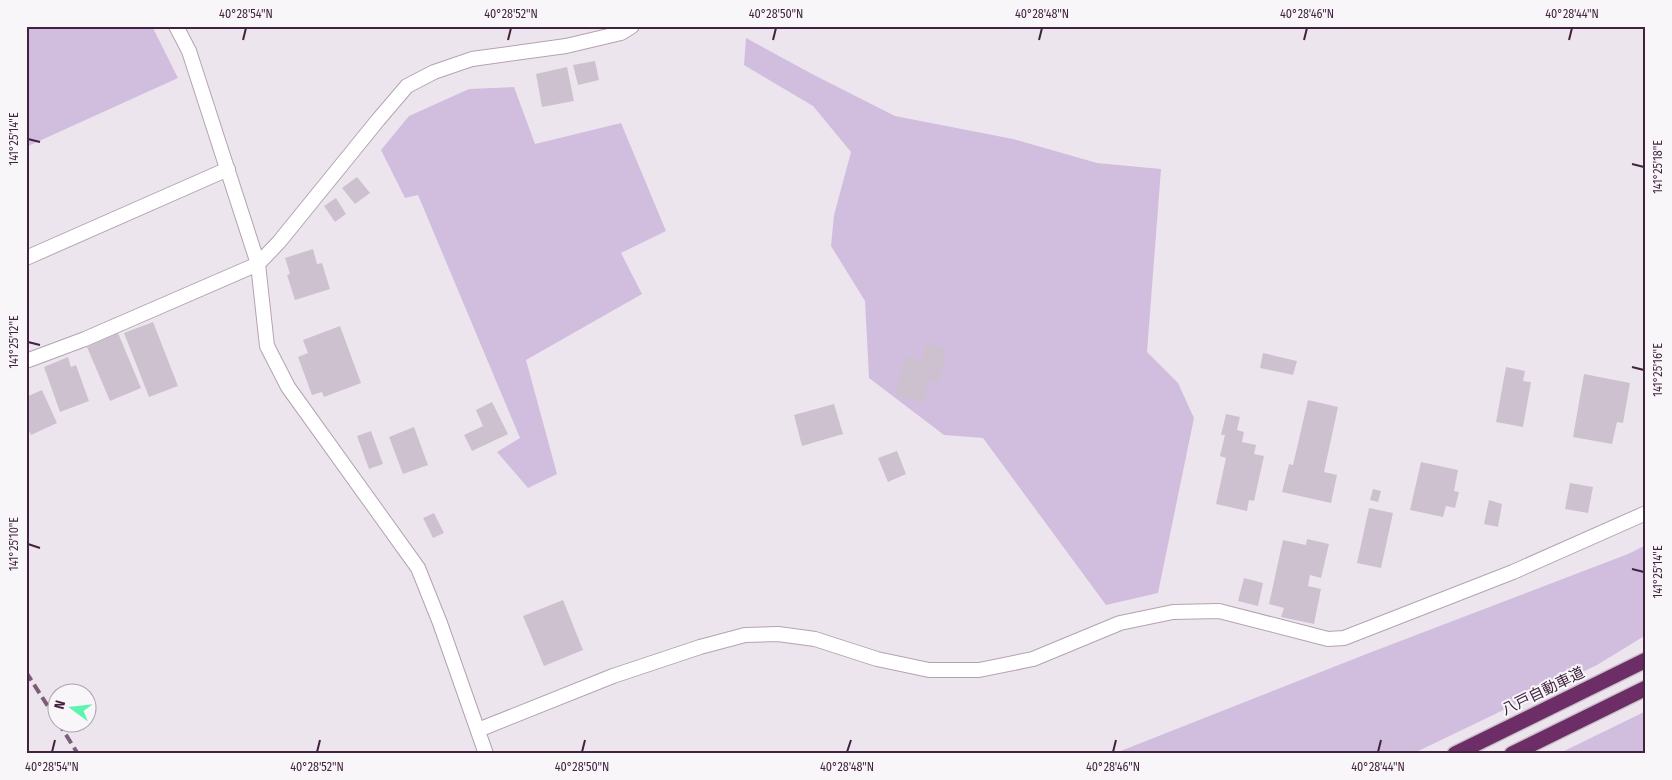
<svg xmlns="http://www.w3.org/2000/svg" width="1672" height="780" font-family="'Fira Sans Condensed','Noto Sans JP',sans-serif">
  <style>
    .green { fill: #d1bedf }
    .building { fill: #cdc1cf }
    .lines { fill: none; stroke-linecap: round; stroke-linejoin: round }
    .minor-casing { stroke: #b3a3b2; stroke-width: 16 }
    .motorway-casing { stroke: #cac1c9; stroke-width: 18 }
    .minor { stroke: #fff; stroke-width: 14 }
    .motorway { stroke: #6d2e67; stroke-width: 15 }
    .rail { stroke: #7c5e7b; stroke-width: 4; stroke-dasharray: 10 5; stroke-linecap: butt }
    .ticks { fill: none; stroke: #41233f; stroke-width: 2 }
    .labels { text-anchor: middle; stroke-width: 4; stroke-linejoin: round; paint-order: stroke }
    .street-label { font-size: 15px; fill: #41233f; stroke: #f9f6fa }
    .neatline { fill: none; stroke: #41233f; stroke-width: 2 }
    .ticks-label { font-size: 12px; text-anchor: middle; fill: #41233f }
  </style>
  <rect width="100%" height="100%" fill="#ede5ee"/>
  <!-- green -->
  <path class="green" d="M 26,26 L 152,26 L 178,78 L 26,147 Z
    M 746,38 L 814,75 L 895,116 L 1013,139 L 1097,163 L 1161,169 L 1147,352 L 1178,383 L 1194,418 L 1158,593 L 1106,605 L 983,438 L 944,435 L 869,378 L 865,301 L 831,246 L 834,215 L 851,152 L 813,106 L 744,65 Z
    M 514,87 L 535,144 L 621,123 L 666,231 L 621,253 L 642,294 L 526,360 L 557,474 L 528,488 L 497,452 L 520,438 L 418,195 L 405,198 L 381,150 L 409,116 L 469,89 Z
    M 1646,545 L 1646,635 L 1597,665 L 1412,754 L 1113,754 L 1369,653 L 1628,554 Z
    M 1646,711 L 1646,754 L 1558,754 Z"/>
  <!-- building -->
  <path class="building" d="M 595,61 L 599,80 L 578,85 L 573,65 Z
    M 567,67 L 574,101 L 542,107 L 536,74 Z
    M 357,177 L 370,193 L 355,204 L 342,188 Z
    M 336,198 L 346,214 L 335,222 L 324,206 Z
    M 313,249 L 317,264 L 322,263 L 330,289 L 295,300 L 287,275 L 290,274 L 285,258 Z
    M 153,322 L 178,386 L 149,397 L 124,333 Z
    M 340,326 L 361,383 L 324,397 L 322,392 L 312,395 L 298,357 L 308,353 L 303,340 Z
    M 118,333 L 141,388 L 110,401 L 87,347 Z
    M 926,343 L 947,348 L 939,383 L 929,380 L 924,402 L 895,396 L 905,356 L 922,360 Z
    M 1263,353 L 1297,361 L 1293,375 L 1260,368 Z
    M 68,357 L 71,367 L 76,365 L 89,401 L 60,412 L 44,367 Z
    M 1506,367 L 1525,371 L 1523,381 L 1531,382 L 1523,427 L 1496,422 Z
    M 1584,374 L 1630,383 L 1623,423 L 1617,422 L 1612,444 L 1573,437 Z
    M 42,390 L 57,423 L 31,435 L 26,425 L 26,397 Z
    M 1308,400 L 1338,407 L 1324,472 L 1337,475 L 1331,503 L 1282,492 L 1289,464 L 1293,465 Z
    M 492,402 L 508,434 L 472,451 L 464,435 L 483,426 L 476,410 Z
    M 834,404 L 843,434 L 802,446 L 794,415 Z
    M 1226,414 L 1240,417 L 1237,430 L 1244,432 L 1242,442 L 1256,445 L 1254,454 L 1264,456 L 1254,501 L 1249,500 L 1247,511 L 1216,504 L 1226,458 L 1220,456 L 1225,435 L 1221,435 Z
    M 414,427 L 428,465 L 403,474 L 389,437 Z
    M 371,431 L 383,464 L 369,469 L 357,436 Z
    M 897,451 L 906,474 L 888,482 L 878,458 Z
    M 1421,462 L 1458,470 L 1454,491 L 1459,492 L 1455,508 L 1446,506 L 1443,517 L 1410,510 Z
    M 1570,483 L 1593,487 L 1588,513 L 1565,509 Z
    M 1373,489 L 1381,491 L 1378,502 L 1370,500 Z
    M 1489,500 L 1502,504 L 1498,527 L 1484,524 Z
    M 1369,508 L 1393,513 L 1381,568 L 1357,563 Z
    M 434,513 L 444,533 L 433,538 L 423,518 Z
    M 1307,539 L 1329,544 L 1321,578 L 1310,575 L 1308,586 L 1321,589 L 1314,624 L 1281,617 L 1284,608 L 1269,604 L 1283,540 L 1306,545 Z
    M 1244,578 L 1263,583 L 1258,606 L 1238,601 Z
    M 563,600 L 583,650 L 544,666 L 523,616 Z"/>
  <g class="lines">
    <defs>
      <path id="minor" d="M 176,26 L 189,51 L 258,264 L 267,346 L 288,387 L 418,568 L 440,623 L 486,754
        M 26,258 L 228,169
        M 26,361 L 85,339 L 258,264 L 279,242 L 378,120 L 407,86 L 434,72 L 472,59 L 566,46 L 621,33 L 632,26
        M 478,730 L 613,676 L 700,647 L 745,635 L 778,634 L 815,639 L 877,659 L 929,670 L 979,670 L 1033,659 L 1120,623 L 1173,612 L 1219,611 L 1328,639 L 1344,638 L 1513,572 L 1646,513"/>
      <path id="motorway" d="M 1455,754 L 1646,660
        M 1512,754 L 1646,688"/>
    </defs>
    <!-- minor casing -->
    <use href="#minor" class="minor-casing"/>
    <!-- motorway casing -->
    <use href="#motorway" class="motorway-casing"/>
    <!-- minor -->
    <use href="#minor" class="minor"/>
    <!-- motorway -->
    <use href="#motorway" class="motorway"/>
    <!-- rail -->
    <path class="rail" d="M 26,672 L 58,722
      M 58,722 L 78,754"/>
  </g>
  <!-- ticks -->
  <path class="ticks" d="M 243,40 L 246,28M 508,40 L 511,28M 773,40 L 776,28M 1039,40 L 1042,28M 1304,40 L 1307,28M 1569,40 L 1572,28M 28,139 L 40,142M 1632,164 L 1644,167M 28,342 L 40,345M 1632,367 L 1644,370M 28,544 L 40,548M 1632,569 L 1644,572M 52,752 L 55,740M 317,752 L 320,740M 582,752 L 585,740M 847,752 L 851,740M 1113,752 L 1116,740M 1378,752 L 1381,740"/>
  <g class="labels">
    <!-- street labels -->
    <g class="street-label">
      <text transform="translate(1543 691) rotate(-26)" y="5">八戸自動車道</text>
    </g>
  </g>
  <!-- border -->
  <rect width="1672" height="780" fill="none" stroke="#f9f6fa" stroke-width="55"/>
  <!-- north arrow -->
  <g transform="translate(72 708) rotate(285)"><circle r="24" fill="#f9f6fa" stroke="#afa2af"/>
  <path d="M0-4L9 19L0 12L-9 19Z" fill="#5df4b0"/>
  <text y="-8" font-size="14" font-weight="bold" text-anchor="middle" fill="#41233f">N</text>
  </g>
  <rect x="28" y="28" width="1616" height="724" class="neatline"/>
  <g class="ticks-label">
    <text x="246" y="18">40°28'54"N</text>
    <text x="511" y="18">40°28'52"N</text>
    <text x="776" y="18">40°28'50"N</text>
    <text x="1042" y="18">40°28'48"N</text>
    <text x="1307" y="18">40°28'46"N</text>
    <text x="1572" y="18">40°28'44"N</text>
    <text transform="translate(14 139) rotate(-90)" y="4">141°25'14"E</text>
    <text transform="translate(1658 167) rotate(-90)" y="4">141°25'18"E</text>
    <text transform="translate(14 342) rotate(-90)" y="4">141°25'12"E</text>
    <text transform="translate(1658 370) rotate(-90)" y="4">141°25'16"E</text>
    <text transform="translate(14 544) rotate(-90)" y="4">141°25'10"E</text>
    <text transform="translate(1658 572) rotate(-90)" y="4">141°25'14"E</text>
    <text x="52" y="771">40°28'54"N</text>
    <text x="317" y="771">40°28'52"N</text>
    <text x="582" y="771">40°28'50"N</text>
    <text x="847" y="771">40°28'48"N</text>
    <text x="1113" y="771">40°28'46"N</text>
    <text x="1378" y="771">40°28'44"N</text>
  </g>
</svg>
